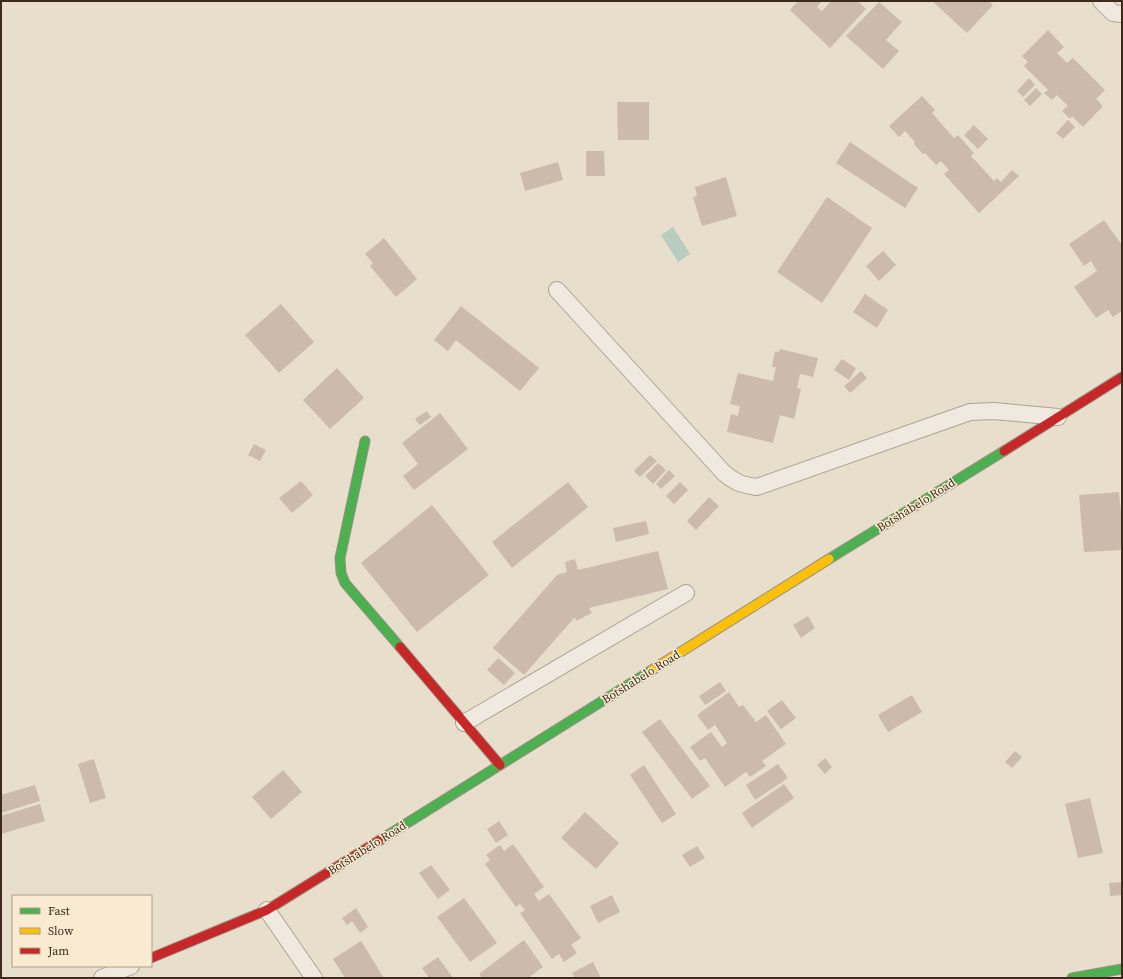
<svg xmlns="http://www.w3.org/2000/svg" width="1123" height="979" font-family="'Source Serif 4',serif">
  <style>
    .water { fill: #b8ccbf }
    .building { fill: #ccbbad }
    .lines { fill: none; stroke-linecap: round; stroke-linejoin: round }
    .street-casing { stroke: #ada395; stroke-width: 18 }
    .fast-casing { stroke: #9c9286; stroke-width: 11 }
    .slow-casing { stroke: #9c9286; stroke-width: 11 }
    .jam-casing { stroke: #9c9286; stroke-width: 11 }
    .street { stroke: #efe9df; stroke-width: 16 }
    .fast { stroke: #4caf50; stroke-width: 9 }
    .slow { stroke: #ffc107; stroke-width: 9 }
    .jam { stroke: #c62828; stroke-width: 9 }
    .labels { text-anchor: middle; stroke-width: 3; stroke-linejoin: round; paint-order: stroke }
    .street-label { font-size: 12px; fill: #3d2a1c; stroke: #f9ebd2 }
  </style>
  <rect width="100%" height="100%" fill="#e8decc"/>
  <!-- water -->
  <path class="water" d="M 673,227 L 690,254 L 678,262 L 661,235 Z"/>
  <!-- building -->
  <path class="building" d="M 798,1 L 822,1 L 817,7 L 822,11 L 831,1 L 858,1 L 866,9 L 830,48 L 790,10 Z
    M 932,1 L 989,1 L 993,5 L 967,33 Z
    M 879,2 L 902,22 L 886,40 L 899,51 L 883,69 L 846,36 Z
    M 1048,30 L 1064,47 L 1057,53 L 1067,63 L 1073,58 L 1105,90 L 1096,99 L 1103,106 L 1083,127 L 1072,116 L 1070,119 L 1062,111 L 1068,106 L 1057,95 L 1052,100 L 1044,93 L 1048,90 L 1024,66 L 1028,62 L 1022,56 Z
    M 1029,78 L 1035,85 L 1023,97 L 1017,91 Z
    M 1036,88 L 1042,94 L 1030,106 L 1024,100 Z
    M 922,96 L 935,110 L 932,113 L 954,138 L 958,135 L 974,153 L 971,156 L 994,181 L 997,178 L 1001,182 L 1012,170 L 1019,176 L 979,213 L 944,174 L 949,170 L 941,161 L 936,165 L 925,153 L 923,154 L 914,144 L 915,142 L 905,131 L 899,137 L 889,126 Z
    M 617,102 L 649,102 L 649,140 L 618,140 Z
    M 1068,120 L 1075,127 L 1063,139 L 1056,133 Z
    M 974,125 L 988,139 L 978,149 L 964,135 Z
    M 850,142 L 918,188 L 905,208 L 836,163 Z
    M 586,151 L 604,151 L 605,176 L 586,176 Z
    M 558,162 L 563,180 L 525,191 L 520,173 Z
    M 726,177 L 737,216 L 702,226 L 693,197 L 697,196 L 695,187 Z
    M 827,197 L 872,228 L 822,303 L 777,272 Z
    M 1104,220 L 1122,245 L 1122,311 L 1113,317 L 1108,310 L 1096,318 L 1074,287 L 1097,271 L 1091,261 L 1084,266 L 1069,244 Z
    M 384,238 L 417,279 L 396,297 L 370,266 L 373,263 L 365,254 Z
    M 883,251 L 896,265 L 879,281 L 866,266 Z
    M 865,294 L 888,310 L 877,328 L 853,312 Z
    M 281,304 L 314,342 L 279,373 L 245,335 Z
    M 461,306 L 539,368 L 520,391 L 456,340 L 448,351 L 434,340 Z
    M 780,349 L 818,358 L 813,377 L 800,374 L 797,388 L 801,389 L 794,419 L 780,415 L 773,443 L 727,432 L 731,414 L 738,416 L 740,406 L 730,404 L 738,373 L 773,381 L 776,367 L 772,367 L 775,351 L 779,352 Z
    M 842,359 L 856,368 L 849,380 L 834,370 Z
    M 337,368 L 364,398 L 330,429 L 303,400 Z
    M 861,371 L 867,378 L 850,393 L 844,386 Z
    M 427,411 L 431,417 L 420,425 L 415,419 Z
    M 440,413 L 468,449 L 414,490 L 403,476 L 418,464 L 402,443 Z
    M 254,444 L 266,450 L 260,461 L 248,455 Z
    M 650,455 L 657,461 L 640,477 L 634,471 Z
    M 658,463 L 666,470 L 653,484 L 645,476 Z
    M 669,470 L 675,476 L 661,489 L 656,484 Z
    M 301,481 L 313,495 L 292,513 L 279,498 Z
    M 568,482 L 588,507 L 512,568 L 492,542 Z
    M 680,482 L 688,490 L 674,504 L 666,496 Z
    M 1119,492 L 1122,523 L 1122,550 L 1084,552 L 1079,495 Z
    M 709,497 L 719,506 L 696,530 L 687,521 Z
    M 432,505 L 489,575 L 417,632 L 361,563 Z
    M 646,521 L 649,534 L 616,542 L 613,528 Z
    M 658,551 L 668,589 L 589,608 L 592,613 L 576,621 L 575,617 L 524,675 L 493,648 L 557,575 L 567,572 L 565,562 L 575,559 L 578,570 Z
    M 808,616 L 815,628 L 801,638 L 793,625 Z
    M 498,658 L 515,673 L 504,685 L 487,670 Z
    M 720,682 L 726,691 L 705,705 L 699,696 Z
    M 729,692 L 739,707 L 743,705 L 756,722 L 766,715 L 786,744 L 762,761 L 766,766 L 750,777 L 746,772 L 725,787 L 705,758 L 700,761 L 690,747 L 711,732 L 722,747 L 727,743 L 715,725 L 708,730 L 697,715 Z
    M 912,695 L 922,712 L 888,732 L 878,715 Z
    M 782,700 L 796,718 L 781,729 L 767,711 Z
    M 660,719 L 710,786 L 692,799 L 642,732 Z
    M 1015,751 L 1022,757 L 1012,768 L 1005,762 Z
    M 825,758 L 832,767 L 825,774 L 817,765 Z
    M 94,759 L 106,798 L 90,803 L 78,764 Z
    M 778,764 L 788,778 L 755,800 L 746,785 Z
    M 644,765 L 676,814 L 662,823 L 630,775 Z
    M 283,770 L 302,792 L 271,819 L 252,797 Z
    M 784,784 L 794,798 L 752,828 L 742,813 Z
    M 35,785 L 40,801 L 1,813 L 1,795 Z
    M 1090,798 L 1103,853 L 1078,858 L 1065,804 Z
    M 40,804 L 45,821 L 1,834 L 1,816 Z
    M 585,812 L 619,843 L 596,869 L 561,838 Z
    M 499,821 L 508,835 L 496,843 L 487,829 Z
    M 513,844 L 544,887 L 534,894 L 539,901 L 549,894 L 581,938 L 571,945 L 577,953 L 564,962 L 559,954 L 552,959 L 520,913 L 525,910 L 520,904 L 516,907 L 485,864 L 490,860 L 486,855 L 500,845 L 504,851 Z
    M 697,846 L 705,858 L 690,867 L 682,855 Z
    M 431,865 L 450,890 L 438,899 L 419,873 Z
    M 1122,882 L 1122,895 L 1110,896 L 1109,883 Z
    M 612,895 L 620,912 L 598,923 L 590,906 Z
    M 464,898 L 497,943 L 470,962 L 437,917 Z
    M 356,908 L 368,927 L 360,933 L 352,921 L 347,925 L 342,918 Z
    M 524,940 L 543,967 L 528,978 L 482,978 L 479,974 Z
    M 361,941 L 384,978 L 345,978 L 333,959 Z
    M 438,957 L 453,978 L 429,978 L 422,968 Z
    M 593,962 L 601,978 L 575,978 L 572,973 Z"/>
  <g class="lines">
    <defs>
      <path id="street" d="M 1101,1 L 1113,13 L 1122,14
        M 557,290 L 724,473 C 736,483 742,485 757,487 L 970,412 L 994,411 L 1058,417
        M 464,723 L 686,593
        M 267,910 L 314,978
        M 102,978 L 131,966"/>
      <path id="fast" d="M 365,441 L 340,558 L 341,573 L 345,583 L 400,647
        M 829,559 L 1004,451
        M 380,840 L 652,670
        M 1072,978 L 1122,969"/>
      <path id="slow" d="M 652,670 L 829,559"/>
      <path id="jam" d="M 1004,451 L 1122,377
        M 400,647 L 500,765
        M 151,958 L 267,910 L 380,840"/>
    </defs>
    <!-- street casing -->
    <use href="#street" class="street-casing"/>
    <!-- fast casing -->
    <use href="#fast" class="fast-casing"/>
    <!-- slow casing -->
    <use href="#slow" class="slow-casing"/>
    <!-- jam casing -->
    <use href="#jam" class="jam-casing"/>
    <!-- street -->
    <use href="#street" class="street"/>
    <!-- fast -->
    <use href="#fast" class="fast"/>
    <!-- slow -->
    <use href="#slow" class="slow"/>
    <!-- jam -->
    <use href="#jam" class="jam"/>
  </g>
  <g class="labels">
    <!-- street labels -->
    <g class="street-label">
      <text transform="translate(916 505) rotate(-32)" y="4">Botshabelo Road</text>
      <text transform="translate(641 677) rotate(-32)" y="4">Botshabelo Road</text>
      <text transform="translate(367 848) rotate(-32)" y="4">Botshabelo Road</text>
    </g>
  </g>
  <!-- border -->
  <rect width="1123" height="979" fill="none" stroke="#3d2a1c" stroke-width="4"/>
  <!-- legend -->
  <rect x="12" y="895" width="140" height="72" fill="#f9ebd2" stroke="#ae9e89"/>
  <rect x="20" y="908" width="20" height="6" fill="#4caf50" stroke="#ae9e89"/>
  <text x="48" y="915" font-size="12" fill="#3d2a1c">Fast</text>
  <rect x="20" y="928" width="20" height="6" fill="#ffc107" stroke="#ae9e89"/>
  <text x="48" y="935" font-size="12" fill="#3d2a1c">Slow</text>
  <rect x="20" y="948" width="20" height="6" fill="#c62828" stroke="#ae9e89"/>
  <text x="48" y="955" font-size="12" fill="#3d2a1c">Jam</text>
</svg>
